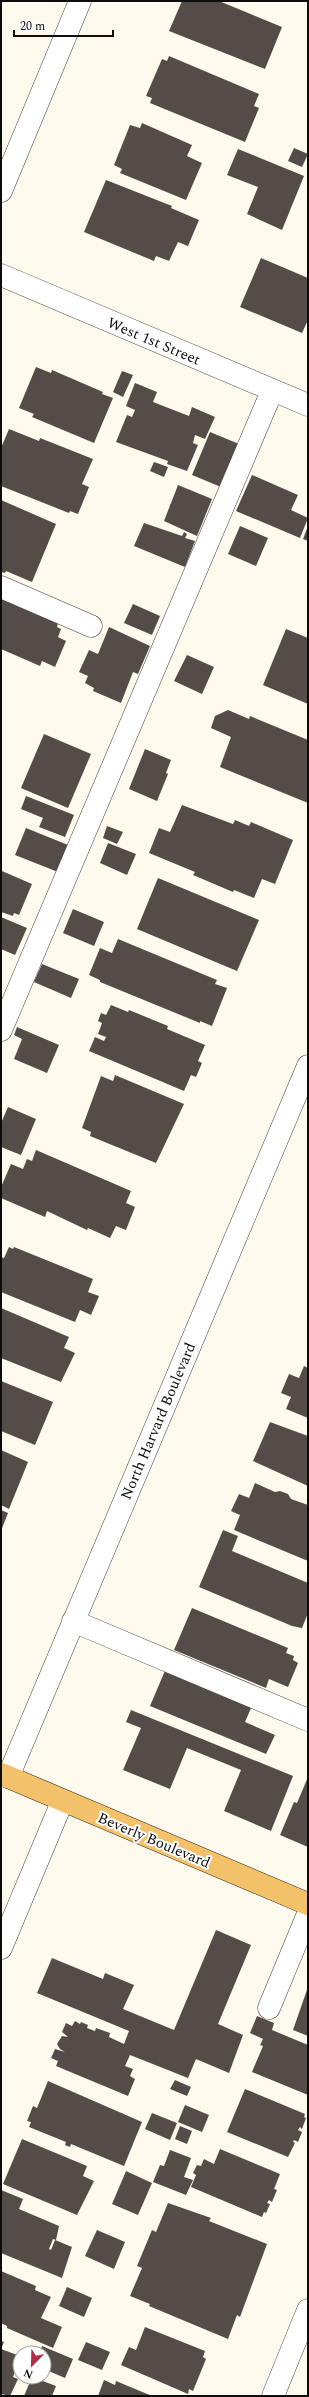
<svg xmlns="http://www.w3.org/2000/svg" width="309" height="2397" font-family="Spectral,serif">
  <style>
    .building { fill: #544c49 }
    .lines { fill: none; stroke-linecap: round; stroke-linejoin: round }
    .minor-casing { stroke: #3f3f3f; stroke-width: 23 }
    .major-casing { stroke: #1d1d1d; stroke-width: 23 }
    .minor { stroke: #fff; stroke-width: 22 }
    .major { stroke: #f2c169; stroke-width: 22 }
    .labels { text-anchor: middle; stroke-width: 4; stroke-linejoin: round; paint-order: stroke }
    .street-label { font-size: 15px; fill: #0c0c0c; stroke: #fff }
  </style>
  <rect width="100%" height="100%" fill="#fef9ed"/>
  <!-- building -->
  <path class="building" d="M 182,1 L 219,1 L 282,27 L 265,69 L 169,31 Z
    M 169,56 L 259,94 L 254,106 L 259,108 L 245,142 L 150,103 L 152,98 L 146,96 L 162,59 L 167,61 Z
    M 142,123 L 192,145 L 187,156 L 202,163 L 186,200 L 120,173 L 122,169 L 114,165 L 130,125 L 140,128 Z
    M 294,148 L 308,154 L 302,167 L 288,161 Z
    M 238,149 L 304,176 L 282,230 L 247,214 L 258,187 L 227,175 Z
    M 106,180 L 172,206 L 171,208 L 199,220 L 188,246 L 178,242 L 169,261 L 156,256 L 154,261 L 84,232 Z
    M 261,258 L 308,278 L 308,320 L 302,333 L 240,307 Z
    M 36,367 L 51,373 L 52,370 L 103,392 L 102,394 L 113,398 L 94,443 L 32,417 L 34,414 L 19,408 Z
    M 122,371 L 133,375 L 123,397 L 113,392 Z
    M 135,383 L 157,392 L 153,402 L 189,416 L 192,407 L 215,417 L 205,439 L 195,435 L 193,443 L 198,445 L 187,471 L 167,464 L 168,461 L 116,442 L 127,415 L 132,417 L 135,410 L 126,406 Z
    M 9,429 L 39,441 L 40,438 L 93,459 L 82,484 L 89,487 L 78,514 L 70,511 L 69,513 L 1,486 L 1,448 Z
    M 210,432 L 239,444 L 221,487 L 192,475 Z
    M 154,462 L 168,467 L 164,477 L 150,471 Z
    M 252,475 L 298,495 L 291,510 L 308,518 L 300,538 L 236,511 Z
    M 178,485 L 212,499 L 197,536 L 164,521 Z
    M 1,500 L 56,524 L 32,582 L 6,571 L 5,573 L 1,572 Z
    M 144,523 L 182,536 L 184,532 L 187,534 L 185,538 L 195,541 L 185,567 L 134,546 Z
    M 240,526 L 268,538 L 256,566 L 228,554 Z
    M 308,526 L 308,541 L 303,539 Z
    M 1,590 L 59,619 L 57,627 L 61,629 L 58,637 L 66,641 L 55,667 L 42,661 L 40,666 L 1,649 Z
    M 133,604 L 160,616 L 152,635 L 124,623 Z
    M 109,627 L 150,646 L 138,674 L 133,672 L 121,703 L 93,691 L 94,688 L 85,683 L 88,676 L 79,672 L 89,650 L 98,654 Z
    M 286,629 L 308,638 L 308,704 L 263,685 Z
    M 187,655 L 214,667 L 202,694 L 174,681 Z
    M 228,710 L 249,719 L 250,716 L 308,740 L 308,803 L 220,767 L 231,737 L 211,728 L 215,716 Z
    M 44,734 L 91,754 L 68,808 L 21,788 Z
    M 145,749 L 171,760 L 166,773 L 168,774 L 157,801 L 129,789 Z
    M 26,796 L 74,815 L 65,837 L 39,827 L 43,818 L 21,809 Z
    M 182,805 L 233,824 L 235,820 L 249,826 L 251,822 L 293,840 L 275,884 L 262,879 L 254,898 L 234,890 L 233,892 L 193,875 L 195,872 L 149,853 L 159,828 L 170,832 Z
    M 107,826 L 123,832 L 117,844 L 103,838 Z
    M 26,828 L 68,845 L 58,872 L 15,855 Z
    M 108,843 L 136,854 L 127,875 L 100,863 Z
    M 2,871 L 32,884 L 19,915 L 14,913 L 13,916 L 1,912 Z
    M 158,878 L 259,920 L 237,971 L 137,929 Z
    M 73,909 L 104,922 L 94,946 L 63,933 Z
    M 1,917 L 27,928 L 15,955 L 1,949 Z
    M 118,939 L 217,980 L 215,984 L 227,988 L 212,1026 L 200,1021 L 200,1023 L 100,982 L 100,980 L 89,975 L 100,948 L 112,953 Z
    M 42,964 L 79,979 L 71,998 L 34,982 Z
    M 111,1005 L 128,1012 L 129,1010 L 168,1026 L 167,1029 L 205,1045 L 198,1061 L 202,1063 L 196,1077 L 191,1075 L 184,1091 L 89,1051 L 95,1037 L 104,1041 L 106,1037 L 98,1034 L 102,1023 L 98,1021 L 101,1013 L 106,1015 Z
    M 17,1027 L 59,1045 L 47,1073 L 14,1059 L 22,1039 L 14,1035 Z
    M 115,1075 L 184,1104 L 156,1163 L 90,1136 L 91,1132 L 82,1128 L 101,1076 L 113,1081 Z
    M 8,1107 L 36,1119 L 21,1155 L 1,1147 L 1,1123 Z
    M 36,1150 L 131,1191 L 126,1203 L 135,1207 L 126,1230 L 116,1226 L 110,1238 L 88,1228 L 87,1230 L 47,1211 L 45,1217 L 1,1198 L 1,1187 L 11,1164 L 23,1169 L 27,1159 L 32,1161 Z
    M 9,1247 L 13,1249 L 14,1247 L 93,1279 L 88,1292 L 99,1296 L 91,1315 L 80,1310 L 75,1322 L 1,1292 L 1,1257 L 4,1258 Z
    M 1,1308 L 69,1337 L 64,1348 L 75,1353 L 61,1382 L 1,1358 Z
    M 304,1366 L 308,1368 L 308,1418 L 286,1409 L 291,1397 L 281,1393 L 289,1374 L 299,1378 Z
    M 1,1381 L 53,1402 L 35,1445 L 1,1431 Z
    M 270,1422 L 308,1436 L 308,1486 L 253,1461 Z
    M 1,1450 L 28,1462 L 9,1509 L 1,1505 Z
    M 255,1483 L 275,1492 L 280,1491 L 288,1494 L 291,1499 L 308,1505 L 308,1561 L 234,1530 L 240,1515 L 231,1511 L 239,1494 L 249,1498 Z
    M 1,1510 L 8,1513 L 1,1531 Z
    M 223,1530 L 238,1536 L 232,1551 L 308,1583 L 308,1613 L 302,1628 L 292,1626 L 199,1587 Z
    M 192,1608 L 288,1648 L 286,1653 L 294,1656 L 293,1660 L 298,1663 L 288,1687 L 269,1679 L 266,1688 L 174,1650 Z
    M 167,1666 L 254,1701 L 245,1722 L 275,1735 L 266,1754 L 150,1706 Z
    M 131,1710 L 293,1776 L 271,1831 L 224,1811 L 241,1770 L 187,1748 L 170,1789 L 123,1770 L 141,1728 L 126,1722 Z
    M 308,1777 L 308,1847 L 280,1835 L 294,1802 L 297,1803 Z
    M 216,1930 L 251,1945 L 218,2024 L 243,2035 L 229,2073 L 196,2059 L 188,2078 L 130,2055 L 125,2066 L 133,2069 L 130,2076 L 135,2079 L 128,2096 L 56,2066 L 58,2061 L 51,2058 L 55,2049 L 65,2052 L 60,2049 L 57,2044 L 62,2036 L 68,2037 L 62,2032 L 66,2023 L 72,2026 L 75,2021 L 80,2024 L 81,2022 L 88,2025 L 87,2028 L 95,2031 L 96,2028 L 110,2033 L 109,2037 L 124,2044 L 129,2031 L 37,1993 L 52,1958 L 103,1979 L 105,1973 L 134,1985 L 123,2009 L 174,2030 Z
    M 308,1987 L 308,2036 L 293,2030 Z
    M 257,2016 L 274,2023 L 272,2030 L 308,2045 L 308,2095 L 252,2072 L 263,2046 L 260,2045 L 263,2039 L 250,2033 Z
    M 175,2080 L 191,2087 L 187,2096 L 170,2089 Z
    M 48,2081 L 142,2122 L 124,2166 L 71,2144 L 70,2147 L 65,2145 L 66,2142 L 29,2127 L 31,2122 L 27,2121 L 33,2106 L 37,2108 Z
    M 245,2089 L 305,2114 L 304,2117 L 306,2118 L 302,2129 L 300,2127 L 298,2130 L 302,2132 L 298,2142 L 294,2140 L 293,2142 L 295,2143 L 288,2157 L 227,2132 Z
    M 185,2105 L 209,2115 L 202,2132 L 178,2122 Z
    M 152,2113 L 177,2123 L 170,2140 L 145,2129 Z
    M 180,2126 L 192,2131 L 187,2144 L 175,2139 Z
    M 22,2139 L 87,2166 L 83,2176 L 94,2181 L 77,2215 L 3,2184 Z
    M 220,2149 L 280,2174 L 274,2189 L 277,2190 L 272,2202 L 269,2200 L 267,2203 L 270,2204 L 266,2213 L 264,2212 L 262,2217 L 191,2187 L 196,2175 L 193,2173 L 197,2165 L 201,2166 L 204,2159 L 214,2164 Z
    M 170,2150 L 191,2158 L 184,2177 L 193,2180 L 186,2195 L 153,2182 L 160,2165 L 164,2166 Z
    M 126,2171 L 152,2183 L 138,2215 L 112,2204 Z
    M 1,2190 L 23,2199 L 19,2209 L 59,2226 L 56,2240 L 53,2239 L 49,2249 L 51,2250 L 55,2240 L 72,2247 L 62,2278 L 1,2253 Z
    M 168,2203 L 211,2218 L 209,2221 L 267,2244 L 240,2317 L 237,2315 L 228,2339 L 149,2306 L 150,2304 L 130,2296 L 142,2268 L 137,2266 L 152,2230 L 156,2232 Z
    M 97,2230 L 125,2242 L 114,2269 L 85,2256 Z
    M 1,2271 L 36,2286 L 35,2290 L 51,2297 L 41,2318 L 62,2327 L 53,2348 L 7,2328 L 7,2326 L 1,2323 Z
    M 67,2287 L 92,2298 L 84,2317 L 59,2306 Z
    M 145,2327 L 205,2351 L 203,2357 L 206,2359 L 193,2391 L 189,2389 L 188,2394 L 121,2365 L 129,2347 L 136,2350 Z
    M 1,2341 L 4,2342 L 1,2349 L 20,2356 L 13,2377 L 18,2379 L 10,2396 L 1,2394 Z
    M 86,2342 L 110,2352 L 102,2370 L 78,2360 Z
    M 42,2346 L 73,2359 L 65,2378 L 44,2369 L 44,2353 L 40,2353 Z
    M 32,2377 L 56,2386 L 52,2396 L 24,2396 Z
    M 104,2380 L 115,2385 L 116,2381 L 152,2396 L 98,2396 Z"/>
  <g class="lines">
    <defs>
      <path id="minor" d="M 1,191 L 80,1
        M 1,275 L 308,405
        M 1,587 L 91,626
        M 1,1030 L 272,391
        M 73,1621 L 308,1720
        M 8,1777 L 308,1066
        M 1,1948 L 62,1802
        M 269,2008 L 308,1914
        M 273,2396 L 308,2310"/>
      <path id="major" d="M 1,1774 L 308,1904"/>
    </defs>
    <!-- minor casing -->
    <use href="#minor" class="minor-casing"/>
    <!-- major casing -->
    <use href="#major" class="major-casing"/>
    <!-- minor -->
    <use href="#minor" class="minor"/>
    <!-- major -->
    <use href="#major" class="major"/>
  </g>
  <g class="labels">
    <!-- street labels -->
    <g class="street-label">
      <text transform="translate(154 341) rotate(23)" y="5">West 1st Street</text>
      <text transform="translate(158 1421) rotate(-67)" y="5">North Harvard Boulevard</text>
      <text transform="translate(154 1840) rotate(23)" y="5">Beverly Boulevard</text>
    </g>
  </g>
  <!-- border -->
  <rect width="309" height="2397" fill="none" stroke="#0c0c0c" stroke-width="4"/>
  <!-- north arrow -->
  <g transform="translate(32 2365) rotate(203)"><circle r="19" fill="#ffffff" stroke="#9e9e9e"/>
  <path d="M0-3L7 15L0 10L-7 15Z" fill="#b52b41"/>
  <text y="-6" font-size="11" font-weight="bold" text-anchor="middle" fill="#0c0c0c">N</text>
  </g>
  <!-- scale -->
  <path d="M14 30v6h99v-6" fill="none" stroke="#0c0c0c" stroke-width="2"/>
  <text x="20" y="30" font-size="12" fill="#0c0c0c" stroke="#ffffff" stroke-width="3" paint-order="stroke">20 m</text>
</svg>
